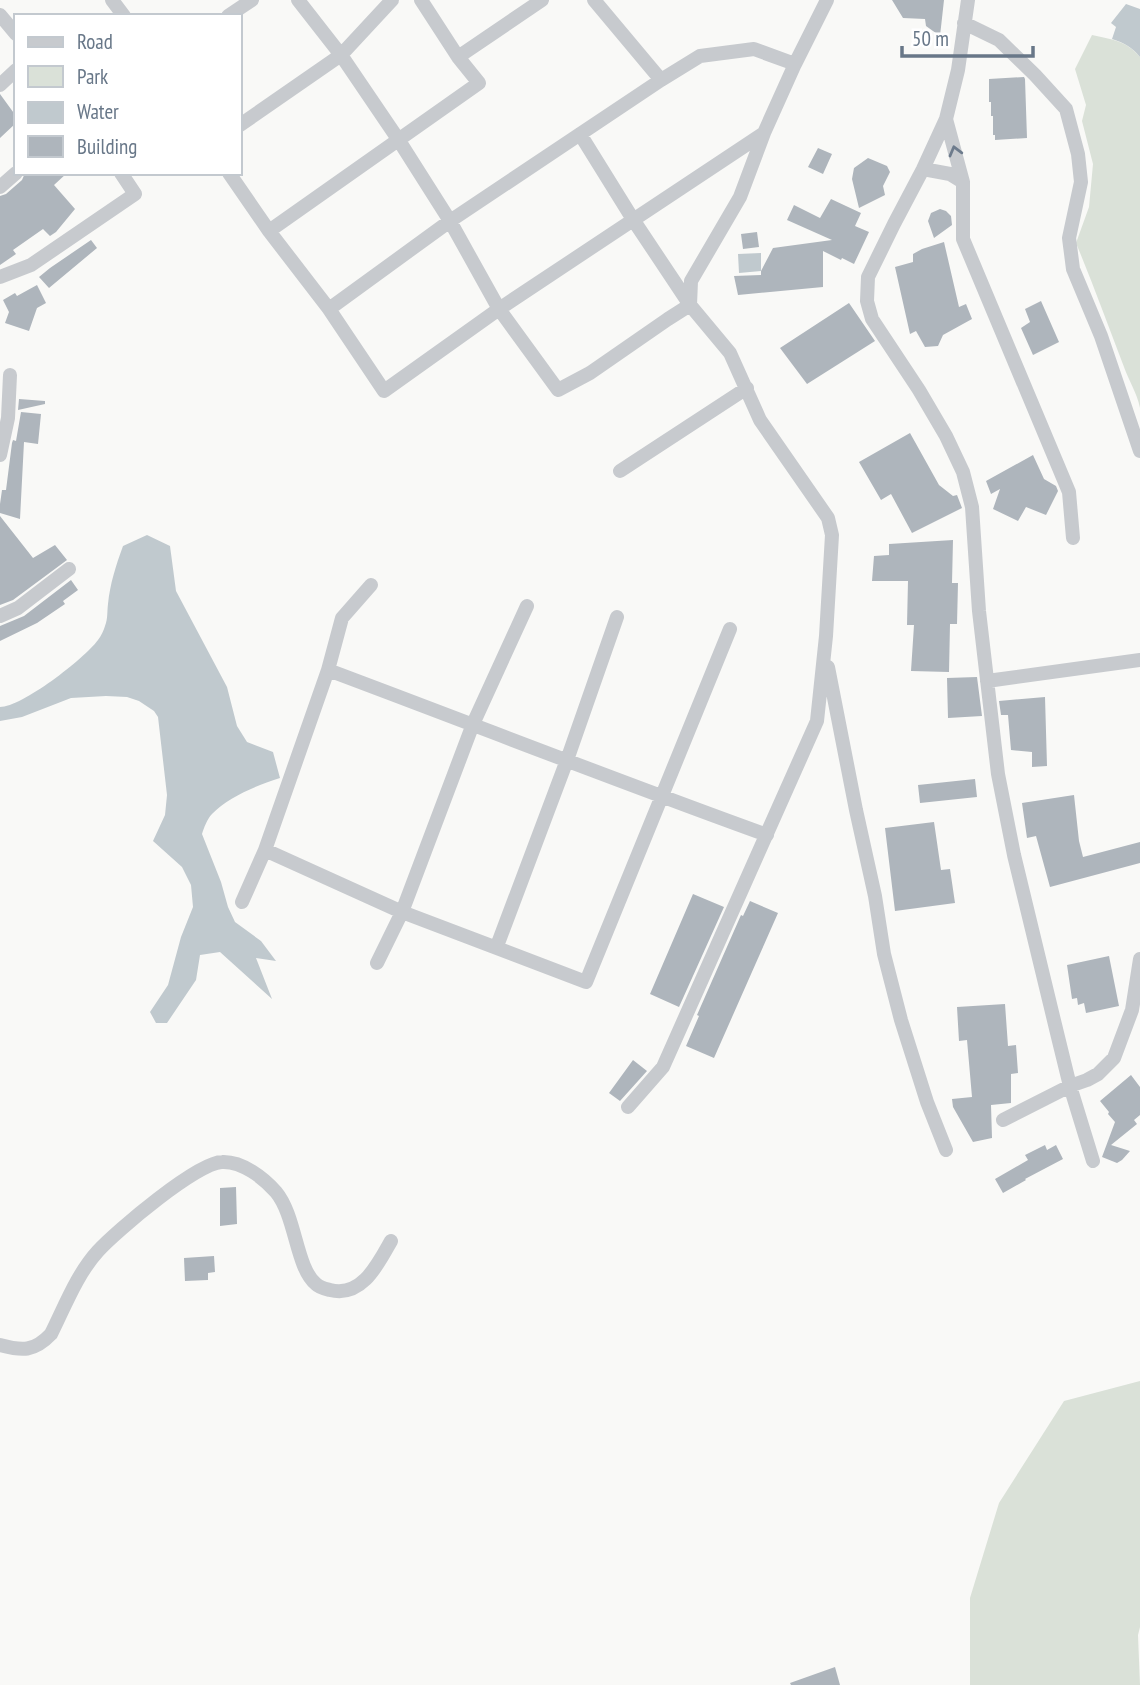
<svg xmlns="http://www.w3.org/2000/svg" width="1140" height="1685" font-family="'PT Sans Narrow',sans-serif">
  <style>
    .green { fill: #dae1d8 }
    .water { fill: #c0c9ce }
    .building { fill: #aeb5bc }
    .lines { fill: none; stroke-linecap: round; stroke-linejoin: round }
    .minor { stroke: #c7cace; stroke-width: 14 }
    .oneway { stroke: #6d7b8c }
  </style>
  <rect width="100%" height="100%" fill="#f9f9f7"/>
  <!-- green -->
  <path class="green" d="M 1092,35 C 1111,39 1127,41 1140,57 L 1140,408 C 1137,393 1129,381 1124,367 C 1108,325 1093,284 1076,243 L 1089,207 L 1093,164 L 1082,121 L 1086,105 L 1075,69 Z
    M 1140,1381 L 1140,1627 L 1138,1635 L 1140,1685 L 970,1685 L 970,1598 L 999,1503 L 1064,1401 Z"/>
  <!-- water -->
  <path class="water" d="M 1126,4 L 1140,9 L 1140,57 C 1132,47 1124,43 1112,39 L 1116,27 L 1111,23 Z
    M 761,253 L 761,271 L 739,273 L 738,254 Z
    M 147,535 L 170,546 L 176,591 L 227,687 L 237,726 L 247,742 L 273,752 L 280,778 C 258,785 228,797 212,814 C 207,819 204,828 202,834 L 221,882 L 228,907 L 235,922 L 261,941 L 276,961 L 256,958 L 272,999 L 220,952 L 200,955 L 196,980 L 167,1023 L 156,1023 L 150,1012 L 168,985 L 181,937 L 193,907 L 191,885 L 182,867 L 153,841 L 165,815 L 167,795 L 158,717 L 154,711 L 139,701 L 127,697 L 106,696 L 71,698 L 22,717 L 0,721 L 0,707 C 22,707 84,659 98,640 C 101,636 104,630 105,626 C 108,619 107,611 108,604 C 110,584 116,565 123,546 Z"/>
  <!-- building -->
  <path class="building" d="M 892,0 L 944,0 L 940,36 L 926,26 L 925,19 L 903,18 Z
    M 1024,77 L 1025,79 L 1027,138 L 995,140 L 995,135 L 993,135 L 993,116 L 991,116 L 991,102 L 989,102 L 989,79 Z
    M 0,94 L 16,116 L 16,123 L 0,138 Z
    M 818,148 L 832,154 L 823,174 L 808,167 Z
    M 868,158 L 887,166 L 890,172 L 883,186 L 885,195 L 859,208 L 852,179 L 854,168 Z
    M 25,173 L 67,173 L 54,185 L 75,209 L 56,232 L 50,236 L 43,229 L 13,250 L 16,254 L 0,265 L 0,196 L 6,194 L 22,180 Z
    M 831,199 L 861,213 L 855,226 L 869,232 L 854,264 L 842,258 L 841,260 L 823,251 L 823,287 L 738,295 L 734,276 L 761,275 L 761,271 L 773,248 L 832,240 L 787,220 L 794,205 L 820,218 Z
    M 940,209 L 946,211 L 951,216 L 952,225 L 934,238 L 928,221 L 931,213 Z
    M 757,232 L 759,247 L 743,249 L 741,234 Z
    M 91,240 L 97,248 L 49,288 L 39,277 L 50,268 Z
    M 944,242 L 959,307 L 966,304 L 972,319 L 943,335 L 938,346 L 925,347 L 916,331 L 910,334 L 895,267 L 913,262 L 913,254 L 922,249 Z
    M 37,285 L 46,303 L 37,308 L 29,331 L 5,323 L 9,312 L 3,300 L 15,293 L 17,296 Z
    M 1041,301 L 1059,342 L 1033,355 L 1021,328 L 1030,322 L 1025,309 Z
    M 849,303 L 875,341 L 807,384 L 780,348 Z
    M 19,399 L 45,401 L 45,404 L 18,410 Z
    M 21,412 L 41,414 L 38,444 L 24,442 L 20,519 L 0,513 L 0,504 L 2,490 L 6,490 L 12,443 L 13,440 L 16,441 Z
    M 910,433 L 939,485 L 953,496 L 957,495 L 962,508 L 912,533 L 891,494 L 881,500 L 859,462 Z
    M 1033,455 L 1044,479 L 1056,486 L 1058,491 L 1046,515 L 1026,507 L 1018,521 L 993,509 L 1000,489 L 991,494 L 986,481 Z
    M 0,516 L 33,558 L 55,545 L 67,560 L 13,600 L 0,605 Z
    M 953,540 L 952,583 L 958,583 L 957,624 L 950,624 L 949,672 L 911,671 L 914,625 L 907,625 L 908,581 L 872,581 L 874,556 L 889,555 L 889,544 Z
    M 71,580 L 78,590 L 63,601 L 65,604 L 37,623 L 0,641 L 0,626 L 24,616 Z
    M 977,677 L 982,716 L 948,718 L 947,678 Z
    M 1045,697 L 1047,766 L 1032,767 L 1032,752 L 1011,750 L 1008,715 L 1001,715 L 999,701 Z
    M 975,779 L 977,797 L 920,803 L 918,785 Z
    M 1074,795 L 1079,841 L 1083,857 L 1140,842 L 1140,863 L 1050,887 L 1036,836 L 1027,838 L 1022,803 Z
    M 934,822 L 941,870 L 950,869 L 955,903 L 895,911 L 885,828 Z
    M 693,894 L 724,907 L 679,1007 L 650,994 Z
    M 750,901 L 778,913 L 714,1058 L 686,1046 L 699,1016 L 697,1015 L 741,915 L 743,916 Z
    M 1109,956 L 1119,1006 L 1086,1013 L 1084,1003 L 1078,1005 L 1077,998 L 1072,999 L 1067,965 Z
    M 1005,1004 L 1008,1046 L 1016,1045 L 1018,1073 L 1011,1074 L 1011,1103 L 991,1105 L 992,1138 L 973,1142 L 953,1107 L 952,1099 L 972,1097 L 967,1040 L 959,1041 L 957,1007 Z
    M 633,1060 L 647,1071 L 620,1101 L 609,1093 Z
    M 1131,1075 L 1140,1087 L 1140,1115 L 1134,1120 L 1137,1124 L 1111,1145 L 1130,1151 L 1122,1160 L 1117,1163 L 1102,1157 L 1115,1122 L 1108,1114 L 1109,1112 L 1100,1101 Z
    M 1045,1145 L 1047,1150 L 1056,1145 L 1063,1159 L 1025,1179 L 1026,1180 L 1003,1193 L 995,1179 L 1028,1160 L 1025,1155 Z
    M 236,1187 L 237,1224 L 220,1226 L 220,1188 Z
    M 214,1256 L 215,1272 L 208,1273 L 208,1280 L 185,1281 L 184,1258 Z
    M 835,1667 L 840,1685 L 791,1685 L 790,1683 Z"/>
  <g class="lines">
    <!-- minor -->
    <path class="minor" d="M 112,0 L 124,16
      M 298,0 L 341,55 L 398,139 L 450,221 L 499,309 L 558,390 L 590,373 L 668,319 L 690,305 L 634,221 L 580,134
      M 421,0 L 458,57
      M 594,0 L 661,80
      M 968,0 L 958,70 L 946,119 L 923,169 L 894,224 L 868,277 L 867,301 L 872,319 L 919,390 L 946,436 L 963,472 L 972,507 L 979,611 L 998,774 L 1014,855 L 1058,1037 L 1070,1086 L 1093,1161
      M 0,15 L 16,34
      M 228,16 L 252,0
      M 964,23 L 999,40 L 1035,75 L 1066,109 L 1078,154 L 1081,182 L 1069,238 L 1073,269 L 1101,336 L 1140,451
      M 0,85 L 16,70
      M 946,119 L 963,182 L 963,239 L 1069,492 L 1073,538
      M 240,125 L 341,55 L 392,0
      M 923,169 L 950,174 L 963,182
      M 229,173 L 269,231 L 329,309 L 384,391 L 499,309 L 764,133
      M 0,187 L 16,173
      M 269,231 L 479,83 L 458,57 L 542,0
      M 0,277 L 31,265 L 135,194 L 121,173
      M 329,309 L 450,221 L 661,80 L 700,56 L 754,49 L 795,64
      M 0,455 L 8,418 L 10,375
      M 620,471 L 747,388
      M 0,616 L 18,608 L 69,569
      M 828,667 L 856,810 L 875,896 L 884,954 L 901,1020 L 927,1102 L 946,1150
      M 328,670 C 475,725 620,782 767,835
      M 987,681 L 1140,660
      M 265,850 L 402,912 L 586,982 L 730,629
      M 242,902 L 265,850 L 328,670 L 342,618 L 371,585
      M 497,946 L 567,760 L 617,617
      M 377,963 L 402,912 L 473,724 L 527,606
      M 628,1107 L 663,1067 L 817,721 L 826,636 L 832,535 L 828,518 L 760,420 L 730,353 L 690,305 L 691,281 L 740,197 L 764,133 L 795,64 L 827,0
      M 1003,1120 L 1070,1086 L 1087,1080 L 1098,1074 L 1114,1058 L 1132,1010 L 1140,959
      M 0,1345 C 22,1351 34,1352 51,1334 C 65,1306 77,1274 98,1251 C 116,1231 198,1162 222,1162 C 242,1161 264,1178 276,1192 C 296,1216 296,1268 316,1284 C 320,1288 326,1289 330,1290 C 362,1298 378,1264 391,1241"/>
  </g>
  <!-- one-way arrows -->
  <defs><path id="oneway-chevron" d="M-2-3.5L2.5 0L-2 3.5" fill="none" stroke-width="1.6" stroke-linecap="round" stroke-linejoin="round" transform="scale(1.75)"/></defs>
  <use class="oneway" href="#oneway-chevron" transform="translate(955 151) rotate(-105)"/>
  <!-- legend -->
  <rect x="14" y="14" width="228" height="161" fill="#ffffff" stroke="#c3c9cf" stroke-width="2"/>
  <rect x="28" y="37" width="35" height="10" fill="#c7cace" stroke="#c3c9cf" stroke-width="2"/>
  <text x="77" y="49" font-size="21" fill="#687788">Road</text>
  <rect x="28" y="66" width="35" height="21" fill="#dae1d8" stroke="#c3c9cf" stroke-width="2"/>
  <text x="77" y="84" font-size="21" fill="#687788">Park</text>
  <rect x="28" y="102" width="35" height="21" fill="#c0c9ce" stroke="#c3c9cf" stroke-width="2"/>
  <text x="77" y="119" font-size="21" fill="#687788">Water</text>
  <rect x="28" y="136" width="35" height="21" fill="#aeb5bc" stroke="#c3c9cf" stroke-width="2"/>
  <text x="77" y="154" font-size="21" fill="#687788">Building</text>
  <!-- scale -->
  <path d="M902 46v10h131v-10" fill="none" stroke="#687788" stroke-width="3.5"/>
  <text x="912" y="46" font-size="21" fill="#687788" stroke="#ffffff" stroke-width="5" paint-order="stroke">50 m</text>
</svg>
